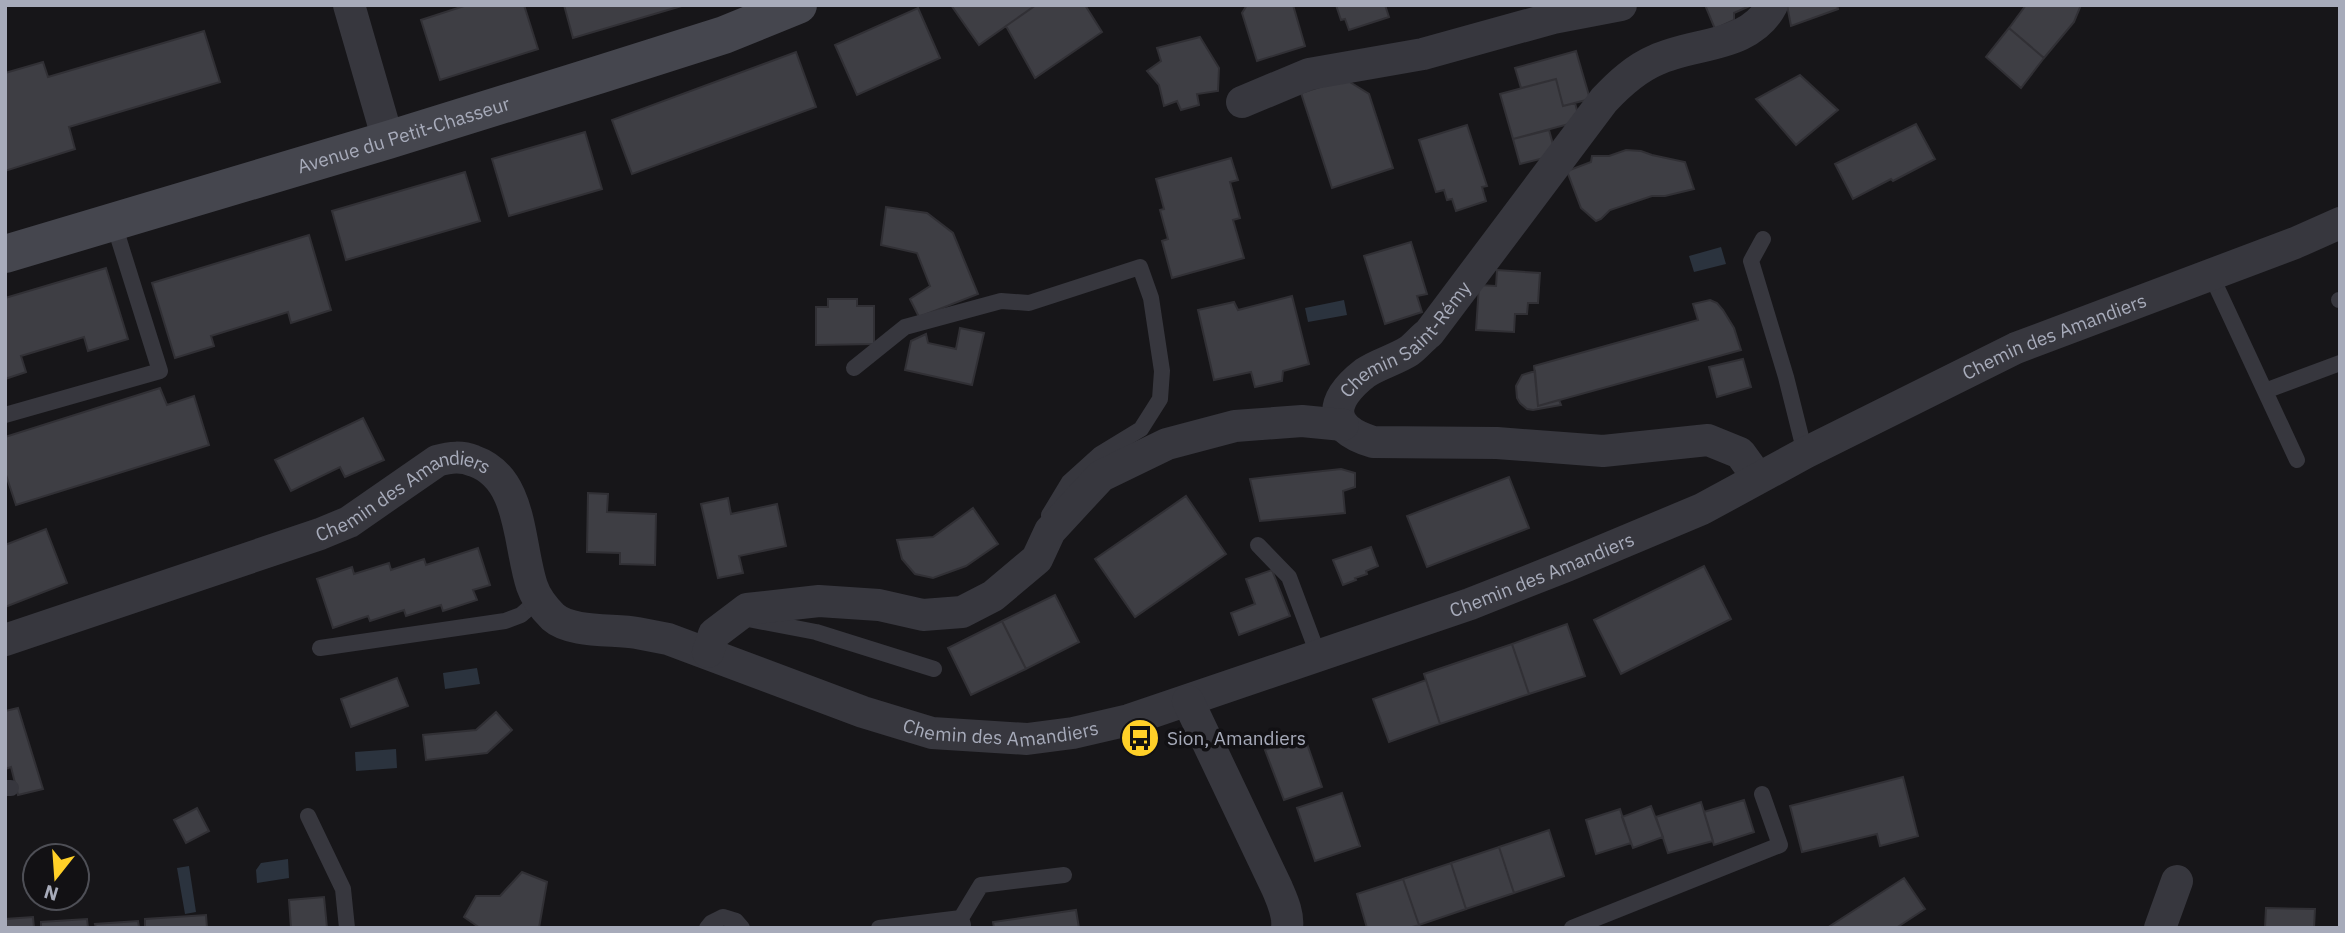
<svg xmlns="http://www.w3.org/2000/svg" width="2345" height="933" font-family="'IBM Plex Sans',sans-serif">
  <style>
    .water { fill: #2b333e }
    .building { fill: #3e3e44; stroke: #313035; stroke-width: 2 }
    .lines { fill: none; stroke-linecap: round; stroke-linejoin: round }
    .lane { stroke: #37373e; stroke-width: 16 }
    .street { stroke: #37373e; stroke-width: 32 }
    .secondary { stroke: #45464e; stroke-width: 38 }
    .labels { text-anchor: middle; stroke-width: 7; stroke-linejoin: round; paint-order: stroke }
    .street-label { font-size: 19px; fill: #a7abba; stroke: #121114 }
    .poi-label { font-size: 19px; fill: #a7abba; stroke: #121114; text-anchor: start }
  </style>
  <rect width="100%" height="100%" fill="#171619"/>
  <!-- water -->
  <path class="water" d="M 1721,247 L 1726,264 L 1694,272 L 1689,256 Z
    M 1344,300 L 1347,315 L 1308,322 L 1305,308 Z
    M 477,668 L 480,684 L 445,689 L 443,673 Z
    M 396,749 L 397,768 L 356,771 L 355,752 Z
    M 288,859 L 289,878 L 257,883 L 256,870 L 261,863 Z
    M 189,866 L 196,912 L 185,914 L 177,868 Z"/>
  <!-- building -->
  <path class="building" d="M 467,5 L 524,5 L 538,49 L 440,80 L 421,20 Z
    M 564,5 L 685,5 L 573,38 Z
    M 951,5 L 1036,5 L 979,45 Z
    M 1036,5 L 1085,5 L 1102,32 L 1035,78 L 1006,26 Z
    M 1247,5 L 1293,5 L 1305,46 L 1257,61 L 1242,13 Z
    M 1336,5 L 1385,5 L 1389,17 L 1349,30 L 1345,19 L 1341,20 Z
    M 1705,5 L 1752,5 L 1734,13 L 1734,20 L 1715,29 Z
    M 1787,5 L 1837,5 L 1838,9 L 1791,26 Z
    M 2026,5 L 2081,5 L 2074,22 L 2044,58 L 2009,28 Z
    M 918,8 L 940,58 L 857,95 L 835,45 Z
    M 2009,28 L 2044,58 L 2021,88 L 1986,57 Z
    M 204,31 L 220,82 L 69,127 L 75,149 L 5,171 L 5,73 L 43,62 L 48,77 Z
    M 1200,37 L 1219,68 L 1218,91 L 1197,94 L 1199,105 L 1181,110 L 1177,101 L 1164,106 L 1159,85 L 1147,71 L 1161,61 L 1157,48 Z
    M 1576,51 L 1590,99 L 1563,106 L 1556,79 L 1521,88 L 1515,68 Z
    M 796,52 L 816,107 L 632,174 L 612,120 Z
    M 1800,75 L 1838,110 L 1796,145 L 1756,99 Z
    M 1345,79 L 1369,94 L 1393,168 L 1332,188 L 1301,93 Z
    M 1556,79 L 1563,106 L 1575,103 L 1580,121 L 1513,139 L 1500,94 Z
    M 1916,124 L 1935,159 L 1893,181 L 1891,179 L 1853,199 L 1835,164 Z
    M 1467,125 L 1487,186 L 1482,187 L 1486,201 L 1456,211 L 1452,199 L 1447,200 L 1444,190 L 1436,192 L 1419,140 Z
    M 1549,130 L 1556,155 L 1520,164 L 1513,139 Z
    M 585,132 L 602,189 L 509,216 L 492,159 Z
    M 1626,150 L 1641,151 L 1652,155 L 1685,162 L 1694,189 L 1665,196 L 1652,196 L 1610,210 L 1601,219 L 1596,221 L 1581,208 L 1567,171 L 1591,162 L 1592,156 L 1609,156 Z
    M 1231,158 L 1238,180 L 1230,182 L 1240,218 L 1233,220 L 1244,258 L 1172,278 L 1162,241 L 1168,239 L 1160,210 L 1164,209 L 1156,179 Z
    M 465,172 L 480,221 L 346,260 L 332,211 Z
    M 886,207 L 927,213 L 953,233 L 978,294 L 919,317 L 910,299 L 930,286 L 917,253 L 881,245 Z
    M 309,235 L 331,310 L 291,323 L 288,312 L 211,336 L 214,346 L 175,358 L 152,283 Z
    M 1411,242 L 1427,294 L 1417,296 L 1422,312 L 1385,324 L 1364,256 Z
    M 106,268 L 128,339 L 88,351 L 84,337 L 21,356 L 26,372 L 5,379 L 5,298 Z
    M 1497,270 L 1540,273 L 1538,303 L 1528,303 L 1527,314 L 1515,314 L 1514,332 L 1476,330 L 1479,285 L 1496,286 Z
    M 1292,296 L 1309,364 L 1283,371 L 1282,381 L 1255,387 L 1251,372 L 1214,380 L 1198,310 L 1234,302 L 1238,310 Z
    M 828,299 L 857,299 L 857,306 L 874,306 L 874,344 L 816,345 L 816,307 L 828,307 Z
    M 1710,300 L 1717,303 L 1723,310 L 1734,328 L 1741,350 L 1538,406 L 1534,366 L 1698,320 L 1693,304 Z
    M 960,328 L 984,333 L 972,385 L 905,370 L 911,341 L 926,334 L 928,343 L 956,349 Z
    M 1743,359 L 1751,387 L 1717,397 L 1709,367 Z
    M 1535,371 L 1538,406 L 1559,400 L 1561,405 L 1533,410 L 1527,409 L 1520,403 L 1517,398 L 1516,386 L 1522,375 Z
    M 160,388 L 167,405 L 194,396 L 209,445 L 16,505 L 5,472 L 5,437 Z
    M 363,418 L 384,460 L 345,477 L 340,467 L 291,491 L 275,460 Z
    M 1341,469 L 1355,473 L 1355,487 L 1343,491 L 1345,513 L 1260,521 L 1250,479 Z
    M 1509,477 L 1529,528 L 1427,567 L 1407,516 Z
    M 588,493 L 608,494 L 607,512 L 656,514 L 655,565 L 620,564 L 620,553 L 587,552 Z
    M 1186,496 L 1226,554 L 1135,617 L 1095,559 Z
    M 728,498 L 731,514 L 777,504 L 786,546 L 739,556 L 743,573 L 718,578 L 701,504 Z
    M 973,508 L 998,544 L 966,566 L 933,578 L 915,574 L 902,559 L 897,540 L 933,537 Z
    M 46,529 L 67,583 L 5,607 L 5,545 Z
    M 1371,547 L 1378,566 L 1366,571 L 1367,574 L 1355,578 L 1356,580 L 1343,585 L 1333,560 Z
    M 478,548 L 490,585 L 473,590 L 477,600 L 443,611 L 441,605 L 406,616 L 404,610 L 370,621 L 368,616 L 333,628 L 317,579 L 352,567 L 354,574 L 389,563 L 391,570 L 424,559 L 426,565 Z
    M 1704,566 L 1731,619 L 1621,674 L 1594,620 Z
    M 1272,570 L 1290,616 L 1239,635 L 1231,613 L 1255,604 L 1246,579 Z
    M 1055,595 L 1079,642 L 1026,669 L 1002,621 Z
    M 1002,621 L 1026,669 L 971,695 L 948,648 Z
    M 1567,624 L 1585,676 L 1529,694 L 1512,644 Z
    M 1512,644 L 1529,694 L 1440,724 L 1424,674 Z
    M 397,678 L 408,706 L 351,727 L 341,699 Z
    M 1426,680 L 1440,724 L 1389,742 L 1373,699 Z
    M 18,708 L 43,789 L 18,795 L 11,767 L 5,769 L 5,711 Z
    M 496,712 L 512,730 L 487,753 L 426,760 L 423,735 L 476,730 Z
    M 1304,735 L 1322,787 L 1284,800 L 1265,750 Z
    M 1903,777 L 1918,836 L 1880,846 L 1877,834 L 1802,852 L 1790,806 Z
    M 1342,793 L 1360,846 L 1315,861 L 1297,808 Z
    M 1744,800 L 1754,832 L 1714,845 L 1704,812 Z
    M 1701,802 L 1713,841 L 1668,853 L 1656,817 Z
    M 1651,806 L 1663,837 L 1633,848 L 1622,817 Z
    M 197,808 L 209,831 L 186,843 L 174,820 Z
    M 1620,809 L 1631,843 L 1596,854 L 1586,820 Z
    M 1549,830 L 1564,876 L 1514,893 L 1499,847 Z
    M 1499,847 L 1514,893 L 1466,909 L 1451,863 Z
    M 1451,863 L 1466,909 L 1419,925 L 1403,879 Z
    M 522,872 L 547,882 L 539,928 L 480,928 L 464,917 L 476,896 L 500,896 Z
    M 1904,878 L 1925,909 L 1896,928 L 1827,928 Z
    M 1403,879 L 1419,925 L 1409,928 L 1367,928 L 1357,894 Z
    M 324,897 L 327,928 L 291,928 L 289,900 Z
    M 2266,908 L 2315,909 L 2314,928 L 2265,928 Z
    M 1076,910 L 1079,928 L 994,928 L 993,922 Z
    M 206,915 L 207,928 L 96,928 L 95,924 L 138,921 L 139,927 L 145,927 L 145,919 Z
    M 33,917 L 34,928 L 5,928 L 5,919 Z
    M 87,919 L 88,928 L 41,928 L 41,922 Z"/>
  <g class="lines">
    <!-- lane -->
    <path class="lane" d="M 1763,239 L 1751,261 L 1786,377 L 1805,453
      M 2211,275 L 2297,460
      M 2339,300 L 2340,300
      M 854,368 L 905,327 L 1001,301 L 1029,303 L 1140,267 L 1151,298 L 1162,371 L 1160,399 L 1141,429 L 1100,454 L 1069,482 L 1049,515
      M 2265,391 L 2340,363
      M 5,415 L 160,371 L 113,221
      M 1258,545 L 1289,577 L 1319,657
      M 748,619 L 816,632 L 934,669
      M 320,648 L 505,621 L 521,615 L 538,600
      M 5,788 L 11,788
      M 308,816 L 343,889 L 347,928
      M 961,918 L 981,885 L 1064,875
      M 707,928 L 711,923 L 723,917 L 736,921 L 742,928
      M 879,928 L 961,918 L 963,925
      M 1572,928 L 1780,845 L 1762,794"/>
    <!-- street -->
    <g class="street">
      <path d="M 349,5 L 388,140"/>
      <path d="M 1242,102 L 1309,74 L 1423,54 L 1553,18 L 1621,5"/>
      <path id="s1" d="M 1758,478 L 1740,453 L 1708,440 L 1603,451 L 1497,443 L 1373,442 C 1326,428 1330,400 1365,373 C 1378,364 1395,360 1409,351 C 1416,346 1422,338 1429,333 L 1604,100 C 1619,84 1635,69 1656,60 C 1694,42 1750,48 1772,5"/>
      <path id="s2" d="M 5,640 L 320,534 L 349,522 L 437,461 C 451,457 461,456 474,461 C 523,478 518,544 532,586 C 536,598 544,608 553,617 C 571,633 613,629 637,633 C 647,635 658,637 668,639 L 863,712 L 932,733 L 1027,739 L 1073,733 L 1129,720 L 1470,604 L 1566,566 L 1702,509 L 1805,453 L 2016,348 L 2295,243 L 2340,223"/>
      <path d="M 708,652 L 714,634 L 747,609 L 819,601 L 879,605 L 923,615 L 962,612 L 993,596 L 1037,559 L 1050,531 L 1101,476 L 1167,444 L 1235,426 L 1302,421 L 1343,425"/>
      <path d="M 1188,701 L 1277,888 C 1282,900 1289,914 1287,928"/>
      <path d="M 2160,928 L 2177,881"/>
    </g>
    <!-- secondary -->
    <path class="secondary" id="s3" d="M 5,254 L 388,140 L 601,74 L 724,35 L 798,5"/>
  </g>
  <!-- icons -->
  <defs>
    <symbol id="bus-disc" viewBox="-11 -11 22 22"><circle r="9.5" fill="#ffd028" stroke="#121114"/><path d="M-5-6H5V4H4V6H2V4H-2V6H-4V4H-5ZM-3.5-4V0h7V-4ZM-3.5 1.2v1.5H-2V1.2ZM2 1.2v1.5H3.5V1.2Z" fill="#111"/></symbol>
  </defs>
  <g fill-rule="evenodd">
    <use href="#bus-disc" x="1118" y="716" width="44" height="44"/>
  </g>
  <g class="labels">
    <!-- street labels -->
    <g class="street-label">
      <text dy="7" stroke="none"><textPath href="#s3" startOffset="416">Avenue du Petit-Chasseur</textPath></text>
      <text dy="7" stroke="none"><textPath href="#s2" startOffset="2292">Chemin des Amandiers</textPath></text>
      <text dy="7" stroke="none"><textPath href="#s1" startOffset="553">Chemin Saint-Rémy</textPath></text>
      <text dy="7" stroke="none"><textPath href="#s2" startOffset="427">Chemin des Amandiers</textPath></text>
      <text dy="7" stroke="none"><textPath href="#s2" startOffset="1726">Chemin des Amandiers</textPath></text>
      <text dy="7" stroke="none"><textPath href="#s2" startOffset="1158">Chemin des Amandiers</textPath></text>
    </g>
    <!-- poi labels -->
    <g class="poi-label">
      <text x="1167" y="745">Sion, Amandiers</text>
    </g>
  </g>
  <!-- border -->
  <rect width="2345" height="933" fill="none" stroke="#a7abba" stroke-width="14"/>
  <!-- north arrow -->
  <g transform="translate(56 877) rotate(197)"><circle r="33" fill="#121114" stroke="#4e4f56" stroke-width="2"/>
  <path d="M0-5L12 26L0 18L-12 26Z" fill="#ffd028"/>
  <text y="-10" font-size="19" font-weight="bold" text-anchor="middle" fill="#a7abba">N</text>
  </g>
</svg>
